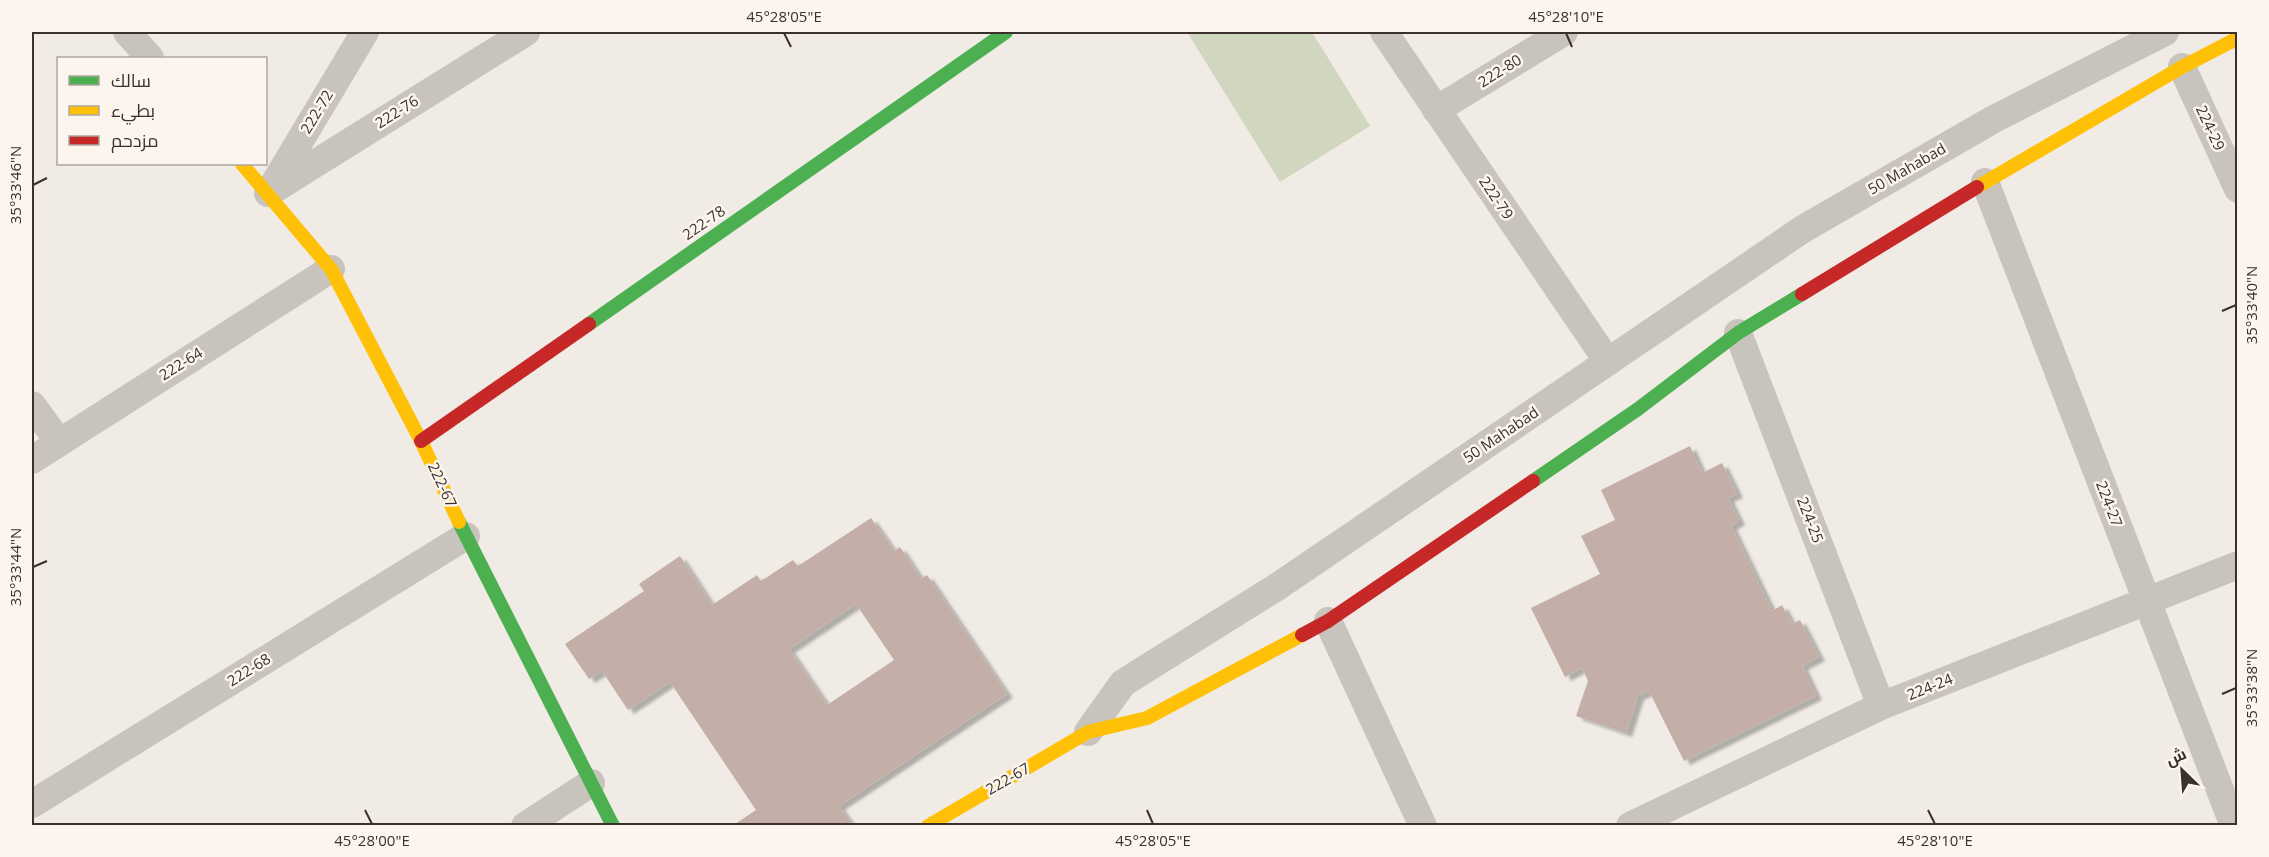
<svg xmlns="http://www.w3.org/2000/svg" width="2269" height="857" font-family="'Open Sans',Cairo,sans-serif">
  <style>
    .green { fill: #d1d6bf }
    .building { fill: #c3afa7; fill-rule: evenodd; filter: url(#shadow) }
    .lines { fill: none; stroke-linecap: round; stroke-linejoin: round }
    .street { stroke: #c9c3be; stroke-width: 28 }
    .fast { stroke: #4caf50; stroke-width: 14 }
    .slow { stroke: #ffc107; stroke-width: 14 }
    .jam { stroke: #c62828; stroke-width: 14 }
    .ticks { fill: none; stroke: #3b302b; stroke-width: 2 }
    .labels { text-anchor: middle; stroke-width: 5; stroke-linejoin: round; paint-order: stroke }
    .street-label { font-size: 15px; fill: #3b302b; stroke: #fbf5ee }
    .neatline { fill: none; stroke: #3b302b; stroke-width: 2 }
    .ticks-label { font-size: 15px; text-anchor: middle; fill: #3b302b }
  </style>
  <defs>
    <filter id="shadow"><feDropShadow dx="6" dy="4" stdDeviation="1.5" flood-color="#0004"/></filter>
  </defs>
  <rect width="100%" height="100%" fill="#f0ebe5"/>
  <!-- green -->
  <path class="green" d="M 1187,32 L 1312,32 L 1370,126 L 1280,182 Z"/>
  <!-- building -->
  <path class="building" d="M 1690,446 L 1702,473 L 1722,463 L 1737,494 L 1728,498 L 1739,521 L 1731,526 L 1772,611 L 1782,605 L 1792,624 L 1800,620 L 1819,657 L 1802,666 L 1816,696 L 1684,761 L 1649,691 L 1638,696 L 1626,733 L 1576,716 L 1588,681 L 1582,668 L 1565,677 L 1531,608 L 1600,574 L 1581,536 L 1615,520 L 1601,490 Z
    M 871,518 L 894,551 L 900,547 L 921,579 L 927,575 L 1007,694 L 839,806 L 853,826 L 732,826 L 756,810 L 670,682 L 628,710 L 602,671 L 589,679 L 565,644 L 644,591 L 639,584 L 680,556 L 712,605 L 757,575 L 761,581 L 793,560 L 798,566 ZM 856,604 L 894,660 L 827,705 L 789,649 Z"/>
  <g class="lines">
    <!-- street -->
    <path class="street" d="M 127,32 L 150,58
      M 1384,32 L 1608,362
      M 2182,67 L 2238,189
      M 1436,110 L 1564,32
      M 1985,182 L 2234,826
      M 271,189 L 365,32
      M 268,193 L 526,32
      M 1738,333 L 1881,706
      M 32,405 L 59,442
      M 32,460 L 331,269
      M 1328,621 L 1423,826
      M 1088,732 L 1123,683 L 1277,587 L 1803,229 L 1994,119 L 2165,32
      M 32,804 L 466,536
      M 525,826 L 591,783
      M 1630,826 L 1881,706 L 2238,565"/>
    <!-- fast -->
    <path class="fast" d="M 589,324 L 1006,32
      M 1533,481 L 1638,409 L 1738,333 L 1802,294
      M 459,522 L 613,826"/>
    <!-- slow -->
    <path class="slow" d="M 242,164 L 331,269 L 421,441 L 459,522
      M 1977,187 L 2182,67 L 2238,38
      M 928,826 L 1088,732 L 1147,718 L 1302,635"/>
    <!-- jam -->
    <path class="jam" d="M 1802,294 L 1977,187
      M 421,441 L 589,324
      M 1302,635 L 1328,621 L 1533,481"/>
  </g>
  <!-- ticks -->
  <path class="ticks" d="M 784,33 L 791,47M 1566,33 L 1572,47M 33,185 L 47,178M 2222,311 L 2236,305M 33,567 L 47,561M 2222,694 L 2236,688M 365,810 L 372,824M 1147,810 L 1153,824M 1928,810 L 1935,824"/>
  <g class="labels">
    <!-- street labels -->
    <g class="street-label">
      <text transform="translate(1500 71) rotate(-32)" y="5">222-80</text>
      <text transform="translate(317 112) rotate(-59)" y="5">222-72</text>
      <text transform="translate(397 112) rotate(-32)" y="5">222-76</text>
      <text transform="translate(2210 128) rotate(65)" y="5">224-29</text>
      <text transform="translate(1907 169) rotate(-30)" y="5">50 Mahabad</text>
      <text transform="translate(1496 198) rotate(56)" y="5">222-79</text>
      <text transform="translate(704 223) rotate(-35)" y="5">222-78</text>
      <text transform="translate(181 364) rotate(-32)" y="5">222-64</text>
      <text transform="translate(1501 435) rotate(-34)" y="5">50 Mahabad</text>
      <text transform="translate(442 485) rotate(65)" y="5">222-67</text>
      <text transform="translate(2109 504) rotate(69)" y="5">224-27</text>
      <text transform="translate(1810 520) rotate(69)" y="5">224-25</text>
      <text transform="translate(249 670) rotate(-32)" y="5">222-68</text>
      <text transform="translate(1930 687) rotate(-22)" y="5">224-24</text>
      <text transform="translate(1008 779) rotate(-30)" y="5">222-67</text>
    </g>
  </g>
  <!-- border -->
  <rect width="2269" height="857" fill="none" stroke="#fbf5ee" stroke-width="66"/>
  <!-- legend -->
  <rect x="57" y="57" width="210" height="108" fill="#fbf5ee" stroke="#aea6a0" stroke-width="1.5"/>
  <rect x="69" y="76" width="30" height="9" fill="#4caf50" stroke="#aea6a0" stroke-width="1.5"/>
  <text x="111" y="87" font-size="18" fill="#3b302b">سالك</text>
  <rect x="69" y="106" width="30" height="9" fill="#ffc107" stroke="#aea6a0" stroke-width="1.5"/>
  <text x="111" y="117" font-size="18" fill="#3b302b">بطيء</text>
  <rect x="69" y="136" width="30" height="9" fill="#c62828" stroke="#aea6a0" stroke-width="1.5"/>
  <text x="111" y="147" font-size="18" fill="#3b302b">مزدحم</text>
  <!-- north arrow -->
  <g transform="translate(2182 770) rotate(335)" stroke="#fbf5ee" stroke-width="4.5" paint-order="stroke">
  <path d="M0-4.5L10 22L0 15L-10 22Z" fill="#3b302b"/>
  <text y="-9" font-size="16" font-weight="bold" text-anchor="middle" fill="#3b302b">ش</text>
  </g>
  <rect x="33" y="33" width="2203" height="791" class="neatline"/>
  <g class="ticks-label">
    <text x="784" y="22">45°28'05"E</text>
    <text x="1566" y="22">45°28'10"E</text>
    <text transform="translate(16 185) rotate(-90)" y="5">35°33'46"N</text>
    <text transform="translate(2252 305) rotate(-90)" y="5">35°33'40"N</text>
    <text transform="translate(16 567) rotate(-90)" y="5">35°33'44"N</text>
    <text transform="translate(2252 688) rotate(-90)" y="5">35°33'38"N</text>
    <text x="372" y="846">45°28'00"E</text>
    <text x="1153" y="846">45°28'05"E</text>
    <text x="1935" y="846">45°28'10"E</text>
  </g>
</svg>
